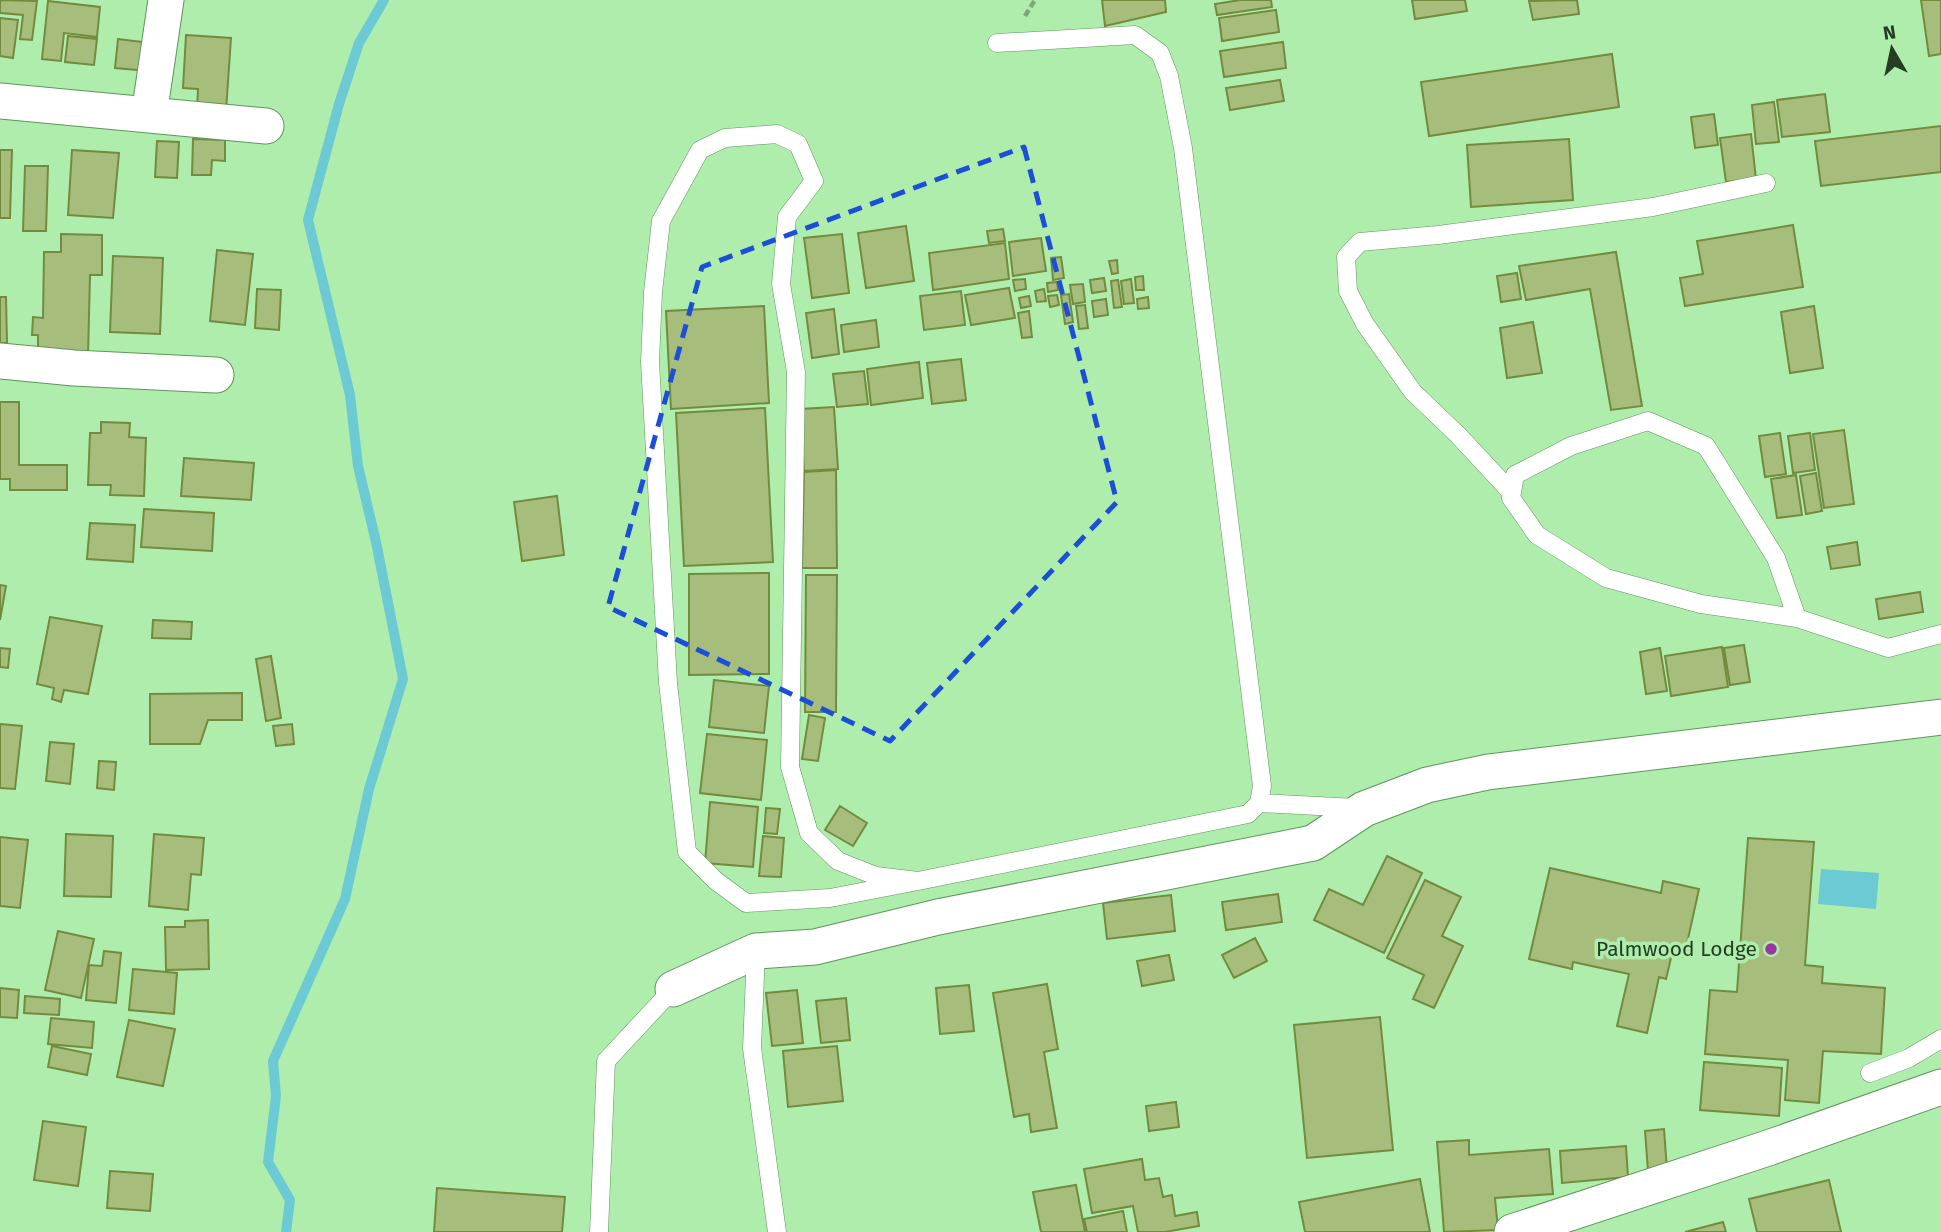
<svg xmlns="http://www.w3.org/2000/svg" width="1941" height="1232" font-family="'Fira Sans',sans-serif">
  <style>
    .water { fill: #6bcad4 }
    .lines { fill: none; stroke-linecap: round; stroke-linejoin: round }
    .stream { stroke: #6bcad4; stroke-width: 10 }
    .building { fill: #a7bd7c; stroke: #738b3e; stroke-width: 2 }
    .lane-casing { stroke: #5c975b; stroke-width: 19 }
    .street-casing { stroke: #5c975b; stroke-width: 37 }
    .path { stroke: #7aa978; stroke-width: 4.5; stroke-dasharray: 7 3.5; stroke-linecap: butt }
    .lane { stroke: #fff; stroke-width: 18 }
    .street { stroke: #fff; stroke-width: 35 }
    .marked { fill: none; stroke: #1d4ed8; stroke-width: 5; stroke-dasharray: 14 9; stroke-linejoin: round }
    .poi-dot { fill: #9738a1; stroke: #afedad; stroke-width: 2.5 }
    .labels { text-anchor: middle; stroke-width: 7; stroke-linejoin: round; paint-order: stroke }
    .poi-label { font-size: 21px; fill: #243d23; stroke: #afedad; text-anchor: end }
  </style>
  <rect width="100%" height="100%" fill="#afedad"/>
  <!-- water -->
  <path class="water" d="M 1821,869 L 1879,873 L 1876,909 L 1818,904 Z"/>
  <g class="lines">
    <!-- stream -->
    <path class="stream" d="M 286,1232 L 290,1200 L 268,1162 L 276,1096 L 273,1061 L 345,899 L 369,789 L 403,679 L 376,542 L 358,466 L 350,395 L 308,220 L 339,104 L 359,43 L 384,0"/>
  </g>
  <!-- building -->
  <path class="building" d="M 0,0 L 37,1 L 32,40 L 20,39 L 23,15 L 0,13 Z
    M 1102,0 L 1165,0 L 1166,12 L 1105,26 Z
    M 1240,0 L 1271,0 L 1272,7 L 1217,15 L 1215,4 Z
    M 1412,0 L 1465,0 L 1467,11 L 1415,19 Z
    M 1577,0 L 1579,14 L 1533,20 L 1529,1 Z
    M 1921,0 L 1941,0 L 1941,54 L 1929,56 Z
    M 48,1 L 100,7 L 97,37 L 64,33 L 61,61 L 42,59 Z
    M 1276,10 L 1279,32 L 1222,41 L 1219,18 Z
    M 0,18 L 18,20 L 13,58 L 0,56 Z
    M 186,35 L 231,38 L 226,111 L 197,110 L 198,89 L 183,88 Z
    M 68,36 L 97,39 L 94,65 L 65,62 Z
    M 118,39 L 151,43 L 148,71 L 115,68 Z
    M 1283,42 L 1286,68 L 1224,77 L 1220,51 Z
    M 1612,54 L 1619,107 L 1429,136 L 1421,82 Z
    M 1280,80 L 1284,101 L 1230,110 L 1226,88 Z
    M 1825,94 L 1830,132 L 1782,137 L 1777,100 Z
    M 1774,102 L 1779,142 L 1756,144 L 1752,105 Z
    M 1714,114 L 1718,145 L 1695,148 L 1691,117 Z
    M 1941,126 L 1941,172 L 1821,186 L 1815,141 Z
    M 1751,134 L 1756,179 L 1726,182 L 1720,138 Z
    M 193,139 L 225,140 L 225,161 L 212,160 L 211,175 L 192,175 Z
    M 1569,139 L 1573,200 L 1471,207 L 1467,145 Z
    M 157,141 L 179,142 L 177,178 L 155,177 Z
    M 0,150 L 12,150 L 10,218 L 0,218 Z
    M 72,150 L 119,153 L 113,218 L 68,215 Z
    M 25,166 L 48,166 L 46,231 L 23,231 Z
    M 1793,225 L 1803,287 L 1685,306 L 1680,278 L 1703,274 L 1697,241 Z
    M 906,226 L 914,281 L 866,288 L 858,233 Z
    M 1003,229 L 1005,241 L 989,243 L 987,231 Z
    M 61,234 L 102,235 L 102,275 L 90,275 L 88,356 L 38,355 L 38,335 L 32,335 L 33,317 L 43,318 L 44,252 L 61,252 Z
    M 842,234 L 849,293 L 812,298 L 804,238 Z
    M 1041,238 L 1046,271 L 1013,276 L 1009,242 Z
    M 1005,243 L 1009,279 L 933,290 L 929,253 Z
    M 217,250 L 253,254 L 245,325 L 210,321 Z
    M 1616,252 L 1642,406 L 1611,410 L 1590,289 L 1526,300 L 1519,266 Z
    M 113,256 L 163,258 L 160,334 L 110,332 Z
    M 1061,257 L 1064,278 L 1053,280 L 1051,258 Z
    M 1117,260 L 1118,273 L 1112,274 L 1109,261 Z
    M 1517,273 L 1521,299 L 1501,302 L 1497,276 Z
    M 1143,276 L 1144,290 L 1136,290 L 1135,277 Z
    M 1104,278 L 1106,291 L 1092,293 L 1090,280 Z
    M 1025,279 L 1026,289 L 1015,291 L 1013,280 Z
    M 1131,279 L 1134,303 L 1124,304 L 1121,281 Z
    M 1118,280 L 1122,307 L 1114,308 L 1111,281 Z
    M 1057,282 L 1058,290 L 1048,292 L 1047,283 Z
    M 1083,284 L 1085,302 L 1073,304 L 1070,285 Z
    M 1009,288 L 1015,318 L 971,325 L 965,295 Z
    M 257,289 L 281,290 L 279,330 L 255,328 Z
    M 1044,289 L 1046,301 L 1037,302 L 1035,291 Z
    M 961,291 L 965,325 L 924,330 L 920,296 Z
    M 1069,294 L 1073,322 L 1065,324 L 1061,295 Z
    M 1057,295 L 1059,305 L 1050,307 L 1048,296 Z
    M 1029,296 L 1031,306 L 1021,308 L 1019,298 Z
    M 0,297 L 6,297 L 7,343 L 0,343 Z
    M 1148,297 L 1149,308 L 1138,309 L 1137,299 Z
    M 1106,299 L 1108,315 L 1094,317 L 1092,301 Z
    M 1085,305 L 1088,328 L 1079,329 L 1076,306 Z
    M 764,306 L 769,403 L 671,409 L 666,311 Z
    M 1814,306 L 1823,368 L 1790,373 L 1781,312 Z
    M 834,309 L 839,354 L 812,358 L 806,313 Z
    M 1029,311 L 1032,337 L 1022,338 L 1018,313 Z
    M 876,320 L 879,347 L 844,352 L 841,325 Z
    M 1533,322 L 1542,373 L 1507,378 L 1500,328 Z
    M 961,359 L 966,400 L 932,404 L 927,363 Z
    M 919,362 L 923,398 L 871,405 L 867,369 Z
    M 864,371 L 868,404 L 837,407 L 833,374 Z
    M 0,402 L 19,402 L 19,465 L 67,465 L 67,490 L 10,490 L 10,479 L 0,479 Z
    M 834,407 L 838,469 L 804,471 L 800,409 Z
    M 765,408 L 773,562 L 684,566 L 676,413 Z
    M 101,422 L 130,423 L 129,437 L 146,438 L 144,496 L 110,495 L 111,485 L 88,485 L 90,433 L 101,433 Z
    M 1844,430 L 1854,504 L 1824,508 L 1813,434 Z
    M 1780,433 L 1786,474 L 1765,477 L 1759,436 Z
    M 1810,433 L 1815,470 L 1793,473 L 1788,436 Z
    M 184,458 L 254,463 L 251,500 L 181,496 Z
    M 836,470 L 837,568 L 802,568 L 804,472 Z
    M 1816,473 L 1822,511 L 1806,514 L 1800,476 Z
    M 1796,475 L 1802,515 L 1777,518 L 1771,479 Z
    M 557,496 L 564,555 L 522,561 L 514,502 Z
    M 144,509 L 214,513 L 212,551 L 141,547 Z
    M 90,523 L 135,525 L 133,562 L 87,559 Z
    M 1857,542 L 1860,565 L 1831,569 L 1827,547 Z
    M 769,573 L 769,674 L 689,675 L 689,574 Z
    M 806,575 L 837,575 L 836,712 L 805,712 Z
    M 0,585 L 6,586 L 0,620 Z
    M 1920,592 L 1923,612 L 1879,619 L 1876,599 Z
    M 50,617 L 102,626 L 88,694 L 64,690 L 61,702 L 52,699 L 54,688 L 37,684 Z
    M 153,620 L 192,622 L 191,639 L 152,638 Z
    M 1744,645 L 1750,682 L 1730,685 L 1724,648 Z
    M 1722,647 L 1728,687 L 1671,696 L 1665,656 Z
    M 0,648 L 10,649 L 8,668 L 0,667 Z
    M 1660,648 L 1667,691 L 1646,694 L 1640,652 Z
    M 271,656 L 281,718 L 266,721 L 256,659 Z
    M 714,680 L 769,686 L 764,733 L 709,727 Z
    M 242,693 L 242,720 L 208,720 L 200,744 L 150,744 L 150,694 Z
    M 809,715 L 825,718 L 818,761 L 802,759 Z
    M 0,724 L 22,726 L 15,789 L 0,788 Z
    M 292,724 L 294,744 L 276,746 L 273,726 Z
    M 707,734 L 767,740 L 761,800 L 700,793 Z
    M 50,742 L 74,744 L 70,784 L 46,781 Z
    M 99,761 L 116,762 L 114,790 L 97,788 Z
    M 710,802 L 758,807 L 753,867 L 705,863 Z
    M 840,806 L 867,823 L 853,846 L 825,830 Z
    M 766,808 L 780,809 L 777,834 L 764,833 Z
    M 66,834 L 113,836 L 111,897 L 64,896 Z
    M 154,834 L 204,838 L 201,875 L 191,874 L 188,910 L 149,906 Z
    M 763,836 L 784,838 L 781,877 L 759,876 Z
    M 0,837 L 28,840 L 20,908 L 0,906 Z
    M 1748,838 L 1814,842 L 1805,965 L 1823,967 L 1822,983 L 1885,988 L 1881,1054 L 1823,1051 L 1819,1103 L 1785,1100 L 1788,1060 L 1705,1054 L 1710,990 L 1737,992 Z
    M 1387,856 L 1422,873 L 1384,953 L 1314,920 L 1329,889 L 1363,905 Z
    M 1550,868 L 1661,893 L 1663,881 L 1699,889 L 1684,957 L 1672,954 L 1666,979 L 1659,977 L 1647,1033 L 1617,1026 L 1629,974 L 1573,962 L 1572,969 L 1529,959 Z
    M 1425,880 L 1461,897 L 1442,936 L 1463,946 L 1434,1008 L 1413,999 L 1424,975 L 1387,958 Z
    M 1278,894 L 1282,922 L 1226,930 L 1222,902 Z
    M 1171,895 L 1175,931 L 1107,939 L 1103,903 Z
    M 208,920 L 209,969 L 166,970 L 165,927 L 185,927 L 185,921 Z
    M 58,931 L 94,939 L 81,998 L 45,990 Z
    M 1255,938 L 1267,961 L 1234,978 L 1222,955 Z
    M 104,951 L 121,953 L 116,1003 L 86,1000 L 89,965 L 102,966 Z
    M 1169,955 L 1174,980 L 1142,986 L 1137,961 Z
    M 133,969 L 177,973 L 174,1014 L 129,1010 Z
    M 1047,984 L 1058,1049 L 1044,1052 L 1057,1128 L 1031,1132 L 1029,1114 L 1014,1117 L 993,993 Z
    M 969,985 L 974,1031 L 940,1034 L 936,988 Z
    M 0,988 L 19,990 L 17,1018 L 0,1017 Z
    M 797,990 L 803,1043 L 772,1046 L 766,993 Z
    M 25,996 L 60,999 L 59,1015 L 24,1013 Z
    M 846,998 L 850,1040 L 821,1043 L 816,1001 Z
    M 1380,1017 L 1393,1150 L 1307,1158 L 1294,1025 Z
    M 51,1018 L 94,1022 L 92,1048 L 48,1044 Z
    M 129,1020 L 175,1029 L 163,1086 L 117,1077 Z
    M 52,1046 L 91,1054 L 87,1075 L 48,1067 Z
    M 837,1046 L 843,1101 L 788,1107 L 783,1051 Z
    M 1704,1062 L 1782,1068 L 1779,1116 L 1700,1110 Z
    M 1176,1102 L 1179,1127 L 1149,1131 L 1146,1106 Z
    M 43,1121 L 86,1127 L 78,1186 L 34,1180 Z
    M 1664,1129 L 1667,1170 L 1648,1171 L 1645,1131 Z
    M 1469,1140 L 1469,1155 L 1549,1149 L 1553,1194 L 1495,1198 L 1498,1230 L 1444,1232 L 1437,1142 Z
    M 1626,1146 L 1628,1177 L 1562,1183 L 1560,1151 Z
    M 1142,1159 L 1145,1180 L 1159,1178 L 1163,1197 L 1172,1195 L 1175,1216 L 1197,1212 L 1199,1226 L 1165,1232 L 1138,1232 L 1133,1206 L 1092,1213 L 1084,1169 Z
    M 110,1171 L 153,1174 L 150,1211 L 107,1208 Z
    M 1420,1179 L 1430,1232 L 1305,1232 L 1299,1202 Z
    M 1829,1180 L 1841,1232 L 1757,1232 L 1749,1199 Z
    M 1076,1185 L 1085,1232 L 1041,1232 L 1033,1192 Z
    M 437,1188 L 565,1197 L 562,1232 L 434,1232 Z
    M 1123,1211 L 1127,1232 L 1087,1232 L 1084,1219 Z
    M 1723,1222 L 1726,1232 L 1685,1232 Z"/>
  <g class="lines">
    <defs>
      <path id="lane" d="M 1512,493 L 1458,435 L 1413,392 L 1365,324 L 1348,291 L 1346,257 L 1360,242 L 1438,235 L 1653,207 L 1766,183
        M 1797,618 L 1776,558 L 1706,446 L 1648,421 L 1571,446 L 1515,475 L 1511,498 L 1537,535 L 1606,578 L 1701,604 L 1797,618 L 1888,648 L 1941,634
        M 1259,803 L 1357,808
        M 918,881 L 830,898 L 746,903 L 716,881 L 687,852 L 668,683 L 650,362 L 653,292 L 661,221 L 700,150 L 725,138 L 777,134 L 798,144 L 814,181 L 787,217 L 781,284 L 796,372 L 790,767 L 809,833 L 838,861 L 876,876 L 918,881 L 1248,814 L 1259,803 L 1262,786 L 1183,148 L 1169,76 L 1160,53 L 1135,35 L 997,43
        M 756,951 L 752,1048 L 777,1232
        M 1870,1073 L 1909,1058 L 1941,1039
        M 599,1232 L 606,1061 L 673,989"/>
      <path id="street" d="M 0,101 L 266,126
        M 149,115 L 166,0
        M 0,361 L 74,368 L 216,375
        M 673,989 L 756,951 L 815,947 L 938,917 L 1313,843 L 1364,809 L 1427,785 L 1488,772 L 1941,717
        M 1512,1232 L 1768,1148 L 1941,1087"/>
    </defs>
    <!-- lane casing -->
    <use href="#lane" class="lane-casing"/>
    <!-- street casing -->
    <use href="#street" class="street-casing"/>
    <!-- path -->
    <path class="path" d="M 1025,16 L 1035,0"/>
    <!-- lane -->
    <use href="#lane" class="lane"/>
    <!-- street -->
    <use href="#street" class="street"/>
  </g>
  <!-- marked area -->
  <path class="marked" d="M 1024,147 L 1117,502 L 890,741 L 608,607 L 702,267 Z"/>
  <!-- markers -->
  <circle class="poi-dot" cx="1771" cy="949" r="7"/>
  <g class="labels">
    <!-- poi labels -->
    <g class="poi-label">
      <text x="1757" y="956">Palmwood Lodge</text>
    </g>
  </g>
  <!-- north arrow -->
  <g transform="translate(1892 49) rotate(351)" stroke="#afedad" stroke-width="5" paint-order="stroke">
  <path d="M0-5L12 26L0 18L-12 26Z" fill="#243d23"/>
  <text y="-10" font-size="19" font-weight="bold" text-anchor="middle" fill="#243d23">N</text>
  </g>
</svg>
